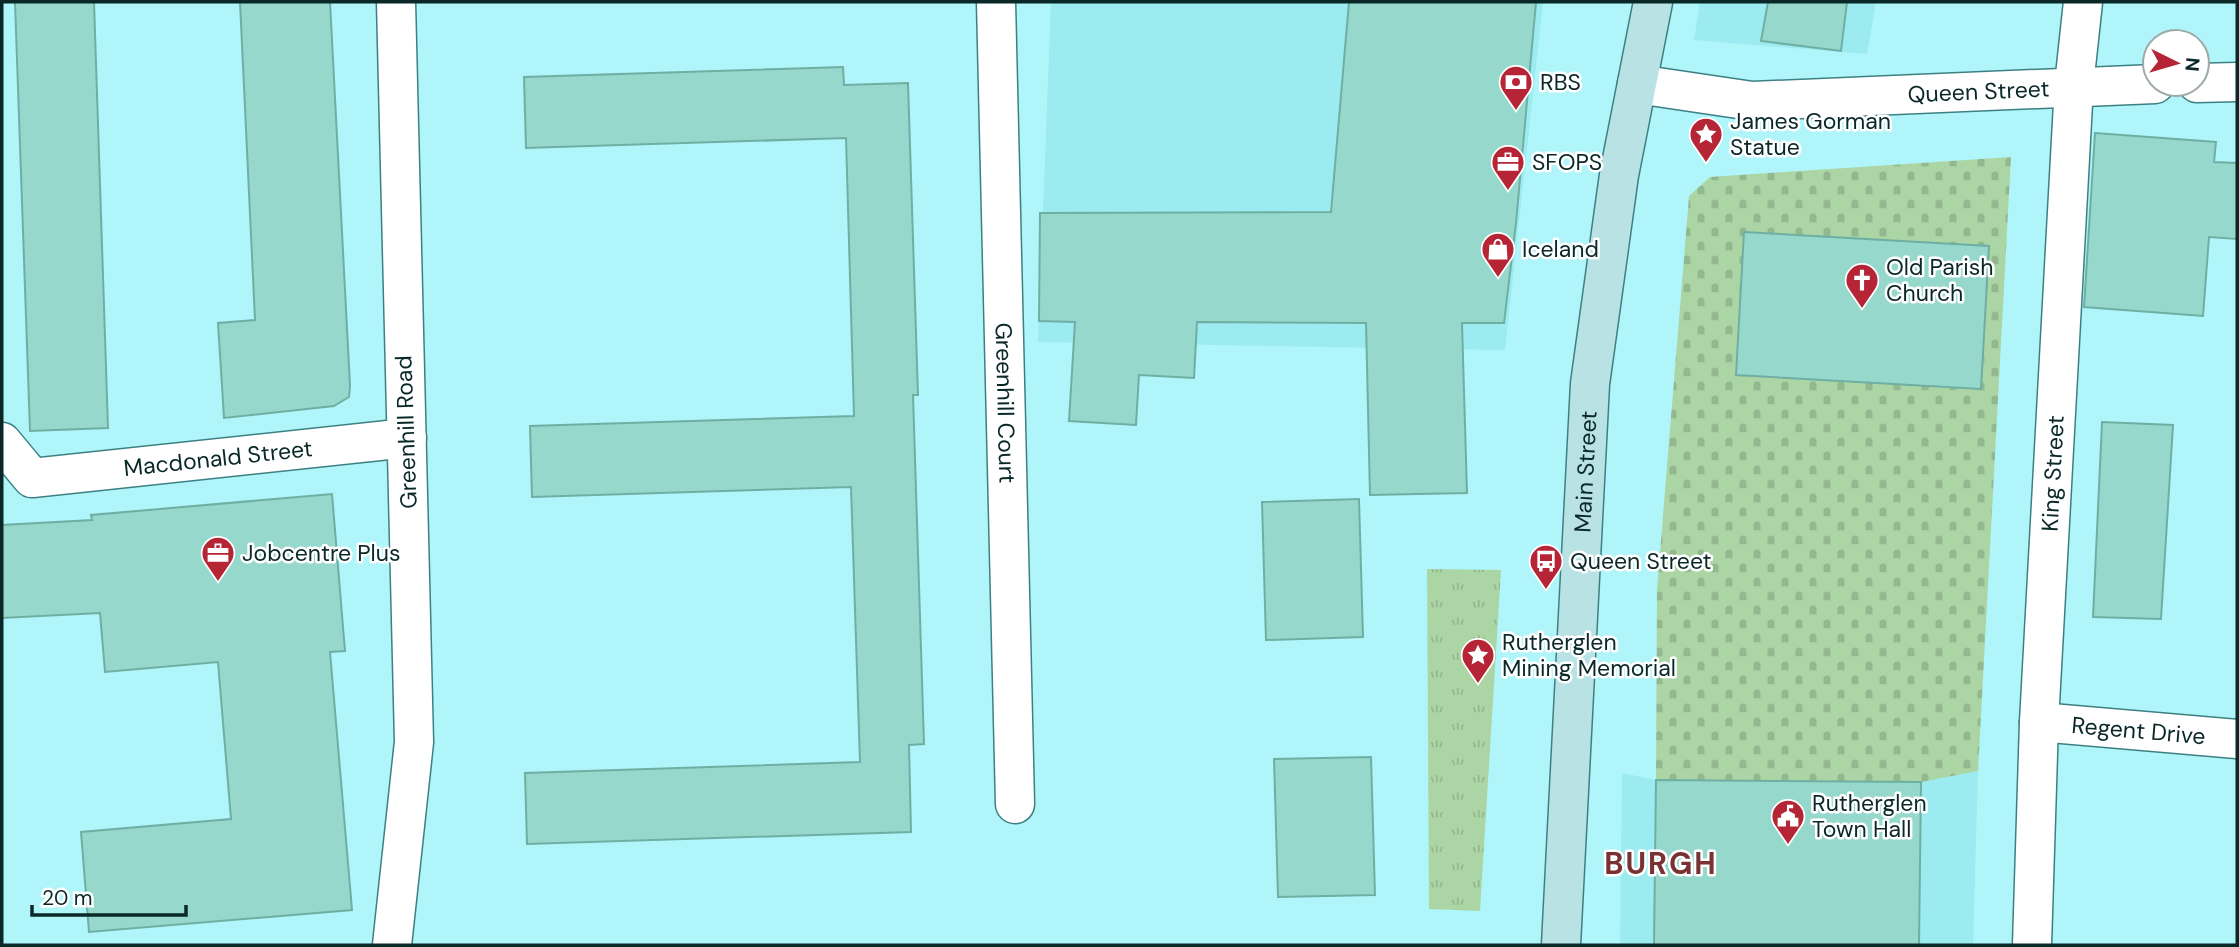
<svg xmlns="http://www.w3.org/2000/svg" width="2239" height="947" font-family="'DM Sans',sans-serif">
  <style>
    .built { fill: #9bebf0 }
    .grass { fill: url(#grass-tufts) }
    .cemetery { fill: url(#cemetery-stones) }
    .building { fill: #97d8cc; stroke: #6fafa3; stroke-width: 2 }
    .lines { fill: none; stroke-linecap: round; stroke-linejoin: round }
    .minor-casing { stroke: #3d8084; stroke-width: 41 }
    .secondary-casing { stroke: #3d8084; stroke-width: 41 }
    .minor { stroke: #fff; stroke-width: 38 }
    .secondary { stroke: #b9e2e4; stroke-width: 38 }
    .labels { text-anchor: middle; stroke-width: 5; stroke-linejoin: round; paint-order: stroke }
    .poi-label { font-size: 23px; fill: #0b2829; stroke: #fff; text-anchor: start }
    .street-label { font-size: 23px; fill: #0b2829; stroke: #fff }
    .district-label { font-size: 30px; font-weight: bold; letter-spacing: 2px; fill: #793234; stroke: #fff }
  </style>
  <defs>
    <pattern id="grass-tufts" width="24" height="20" patternUnits="userSpaceOnUse" patternTransform="scale(1.75)"><rect width="24" height="20" fill="#acd5a5"/><path d="M3 7l-1-3M5 7V3M7 7l1-3M15 17l-1-3M17 17v-4M19 17l1-3" fill="none" stroke="#93b78e"/></pattern>
    <pattern id="cemetery-stones" width="16" height="16" patternUnits="userSpaceOnUse" patternTransform="scale(1.75)"><rect width="16" height="16" fill="#acd5a5"/><path d="M2 7V4a2 2 0 0 1 4 0v3zM10 15v-3a2 2 0 0 1 4 0v3z" fill="#93b78e"/></pattern>
  </defs>
  <rect width="100%" height="100%" fill="#b0f5f9"/>
  <!-- built -->
  <path class="built" d="M 1051,2 L 1543,2 L 1505,350 L 1038,342 Z
    M 1700,2 L 1876,2 L 1867,54 L 1694,40 Z
    M 1978,771 L 1973,945 L 1620,945 L 1622,773 L 1656,780 L 1921,782 Z"/>
  <!-- grass -->
  <path class="grass" d="M 1427,569 L 1501,570 L 1480,911 L 1429,909 Z"/>
  <!-- cemetery -->
  <path class="cemetery" d="M 2011,157 L 1978,771 L 1921,782 L 1656,780 L 1657,590 L 1689,196 L 1710,177 Z"/>
  <!-- building -->
  <path class="building" d="M 15,2 L 94,2 L 108,428 L 30,431 Z
    M 240,2 L 330,2 L 350,386 L 349,397 L 334,406 L 224,418 L 218,323 L 255,320 Z
    M 1349,2 L 1536,2 L 1516,223 L 1504,323 L 1462,323 L 1467,493 L 1370,495 L 1366,323 L 1197,322 L 1194,378 L 1139,375 L 1136,425 L 1069,421 L 1075,322 L 1039,321 L 1040,213 L 1331,212 Z
    M 1768,2 L 1847,2 L 1841,51 L 1761,41 Z
    M 843,67 L 844,85 L 908,83 L 918,395 L 913,395 L 924,744 L 909,745 L 911,832 L 527,844 L 525,773 L 860,762 L 851,487 L 532,497 L 530,426 L 854,416 L 846,138 L 526,148 L 524,77 Z
    M 2095,133 L 2216,142 L 2214,162 L 2237,163 L 2237,239 L 2209,237 L 2203,316 L 2084,307 Z
    M 1744,232 L 1989,246 L 1981,389 L 1736,375 Z
    M 2102,422 L 2173,425 L 2161,619 L 2093,617 Z
    M 332,494 L 345,651 L 330,652 L 352,910 L 89,932 L 81,832 L 231,819 L 218,662 L 105,672 L 100,613 L 2,618 L 2,525 L 92,520 L 91,515 Z
    M 1359,499 L 1363,637 L 1266,640 L 1262,502 Z
    M 1371,757 L 1375,895 L 1278,897 L 1274,759 Z
    M 1656,780 L 1921,782 L 1919,945 L 1654,945 Z"/>
  <g class="lines">
    <defs>
      <g id="minor">
        <path id="s1" d="M 996,2 L 1015,804"/>
        <path d="M 2197,83 L 2237,82"/>
        <path id="s2" d="M 1637,84 L 1752,101 L 2155,84"/>
        <path id="s3" d="M 2,442 L 32,478 L 407,438"/>
        <path id="s4" d="M 2039,722 L 2237,739"/>
        <path d="M 392,945 L 414,742 L 396,2"/>
        <path id="s5" d="M 2032,945 L 2039,722 L 2074,85 L 2083,2"/>
      </g>
      <g id="secondary">
        <path id="s6" d="M 1561,945 L 1590,384 L 1619,175 L 1653,2"/>
      </g>
    </defs>
    <!-- minor casing -->
    <use href="#minor" class="minor-casing"/>
    <!-- secondary casing -->
    <use href="#secondary" class="secondary-casing"/>
    <!-- minor -->
    <use href="#minor" class="minor"/>
    <!-- secondary -->
    <use href="#secondary" class="secondary"/>
  </g>
  <!-- icons -->
  <defs>
    <symbol id="bank-pin" viewBox="-11 -11 22 30"><path d="M0 17L-7.5 6A9.5 9.5 0 1 1 7.5 6Z" fill="#b62536" stroke="#fff"/><path d="M-6-4H6V4H-6ZM0-2.3a2.3 2.3 0 1 0 0 4.6a2.3 2.3 0 1 0 0-4.6Z" fill="#fff"/></symbol>
    <symbol id="sight-pin" viewBox="-11 -11 22 30"><path d="M0 17L-7.5 6A9.5 9.5 0 1 1 7.5 6Z" fill="#b62536" stroke="#fff"/><path d="M0-6L1.8-2.2L6-1.7L2.9 1.2L3.7 5.4L0 3.3L-3.7 5.4L-2.9 1.2L-6-1.7L-1.8-2.2Z" fill="#fff"/></symbol>
    <symbol id="office-pin" viewBox="-11 -11 22 30"><path d="M0 17L-7.5 6A9.5 9.5 0 1 1 7.5 6Z" fill="#b62536" stroke="#fff"/><path d="M-6-3h4V-5.5h4V-3h4V5H-6ZM-1-4.5V-3h2v-1.5ZM-6 0V1H6V0Z" fill="#fff"/></symbol>
    <symbol id="shop-pin" viewBox="-11 -11 22 30"><path d="M0 17L-7.5 6A9.5 9.5 0 1 1 7.5 6Z" fill="#b62536" stroke="#fff"/><path d="M-5-2.5h2.3a2.7 3.5 0 0 1 5.4 0H5L5.5 6h-11ZM-1.5-2.5h3a1.5 2.3 0 0 0-3 0Z" fill="#fff"/></symbol>
    <symbol id="church-pin" viewBox="-11 -11 22 30"><path d="M0 17L-7.5 6A9.5 9.5 0 1 1 7.5 6Z" fill="#b62536" stroke="#fff"/><path d="M-1.2-6h2.4v3.5h3.3v2.4h-3.3V6h-2.4V-.1h-3.3v-2.4h3.3Z" fill="#fff"/></symbol>
    <symbol id="bus-pin" viewBox="-11 -11 22 30"><path d="M0 17L-7.5 6A9.5 9.5 0 1 1 7.5 6Z" fill="#b62536" stroke="#fff"/><path d="M-5-6H5V4H4V6H2V4H-2V6H-4V4H-5ZM-3.5-4V0h7V-4ZM-3.5 1.2v1.5H-2V1.2ZM2 1.2v1.5H3.5V1.2Z" fill="#fff"/></symbol>
    <symbol id="civic-pin" viewBox="-11 -11 22 30"><path d="M0 17L-7.5 6A9.5 9.5 0 1 1 7.5 6Z" fill="#b62536" stroke="#fff"/><path d="M-.6-6.5H3V-4.5H.6V-3L4-1V1h2V6H-6V1h2V-1L-.6-3ZM-1.2 2.5V6h2.4V2.5Z" fill="#fff"/></symbol>
  </defs>
  <g fill-rule="evenodd">
    <use href="#bank-pin" x="1497" y="63" width="38" height="52"/>
    <use href="#sight-pin" x="1687" y="115" width="38" height="52"/>
    <use href="#office-pin" x="1489" y="143" width="38" height="52"/>
    <use href="#shop-pin" x="1479" y="230" width="38" height="52"/>
    <use href="#church-pin" x="1843" y="261" width="38" height="52"/>
    <use href="#office-pin" x="199" y="534" width="38" height="52"/>
    <use href="#bus-pin" x="1527" y="542" width="38" height="52"/>
    <use href="#sight-pin" x="1459" y="636" width="38" height="52"/>
    <use href="#civic-pin" x="1769" y="797" width="38" height="52"/>
  </g>
  <g class="labels">
    <!-- poi labels -->
    <g class="poi-label">
      <text x="1540" y="90">RBS</text>
      <text x="1730" y="129">James Gorman<tspan x="1730" dy="26">Statue</tspan></text>
      <text x="1532" y="170">SFOPS</text>
      <text x="1522" y="257">Iceland</text>
      <text x="1886" y="275">Old Parish<tspan x="1886" dy="26">Church</tspan></text>
      <text x="242" y="561">Jobcentre Plus</text>
      <text x="1570" y="569">Queen Street</text>
      <text x="1502" y="650">Rutherglen<tspan x="1502" dy="26">Mining Memorial</tspan></text>
      <text x="1812" y="811">Rutherglen<tspan x="1812" dy="26">Town Hall</tspan></text>
    </g>
    <!-- street labels -->
    <g class="street-label">
      <text dy="8" stroke="none"><textPath href="#s2" startOffset="343">Queen Street</textPath></text>
      <text dy="8" stroke="none"><textPath href="#s1" startOffset="401">Greenhill Court</textPath></text>
      <text transform="translate(406 432) rotate(-92)" y="8">Greenhill Road</text>
      <text dy="8" stroke="none"><textPath href="#s3" startOffset="234">Macdonald Street</textPath></text>
      <text dy="8" stroke="none"><textPath href="#s6" startOffset="474">Main Street</textPath></text>
      <text dy="8" stroke="none"><textPath href="#s5" startOffset="472">King Street</textPath></text>
      <text dy="8" stroke="none"><textPath href="#s4" startOffset="100">Regent Drive</textPath></text>
    </g>
    <!-- district labels -->
    <g class="district-label">
      <text x="1661" y="874">BURGH</text>
    </g>
  </g>
  <!-- border -->
  <rect width="2239" height="947" fill="none" stroke="#0b2829" stroke-width="7"/>
  <!-- north arrow -->
  <g transform="translate(2176 63) rotate(95)"><circle r="33" fill="#ffffff" stroke="#9da9a9" stroke-width="2"/>
  <path d="M0-5L12 26L0 18L-12 26Z" fill="#b62536"/>
  <text y="-10" font-size="19" font-weight="bold" text-anchor="middle" fill="#0b2829">N</text>
  </g>
  <!-- scale -->
  <path d="M32 905v10h154v-10" fill="none" stroke="#0b2829" stroke-width="3.5"/>
  <text x="42" y="905" font-size="21" fill="#0b2829" stroke="#ffffff" stroke-width="5" paint-order="stroke">20 m</text>
</svg>
